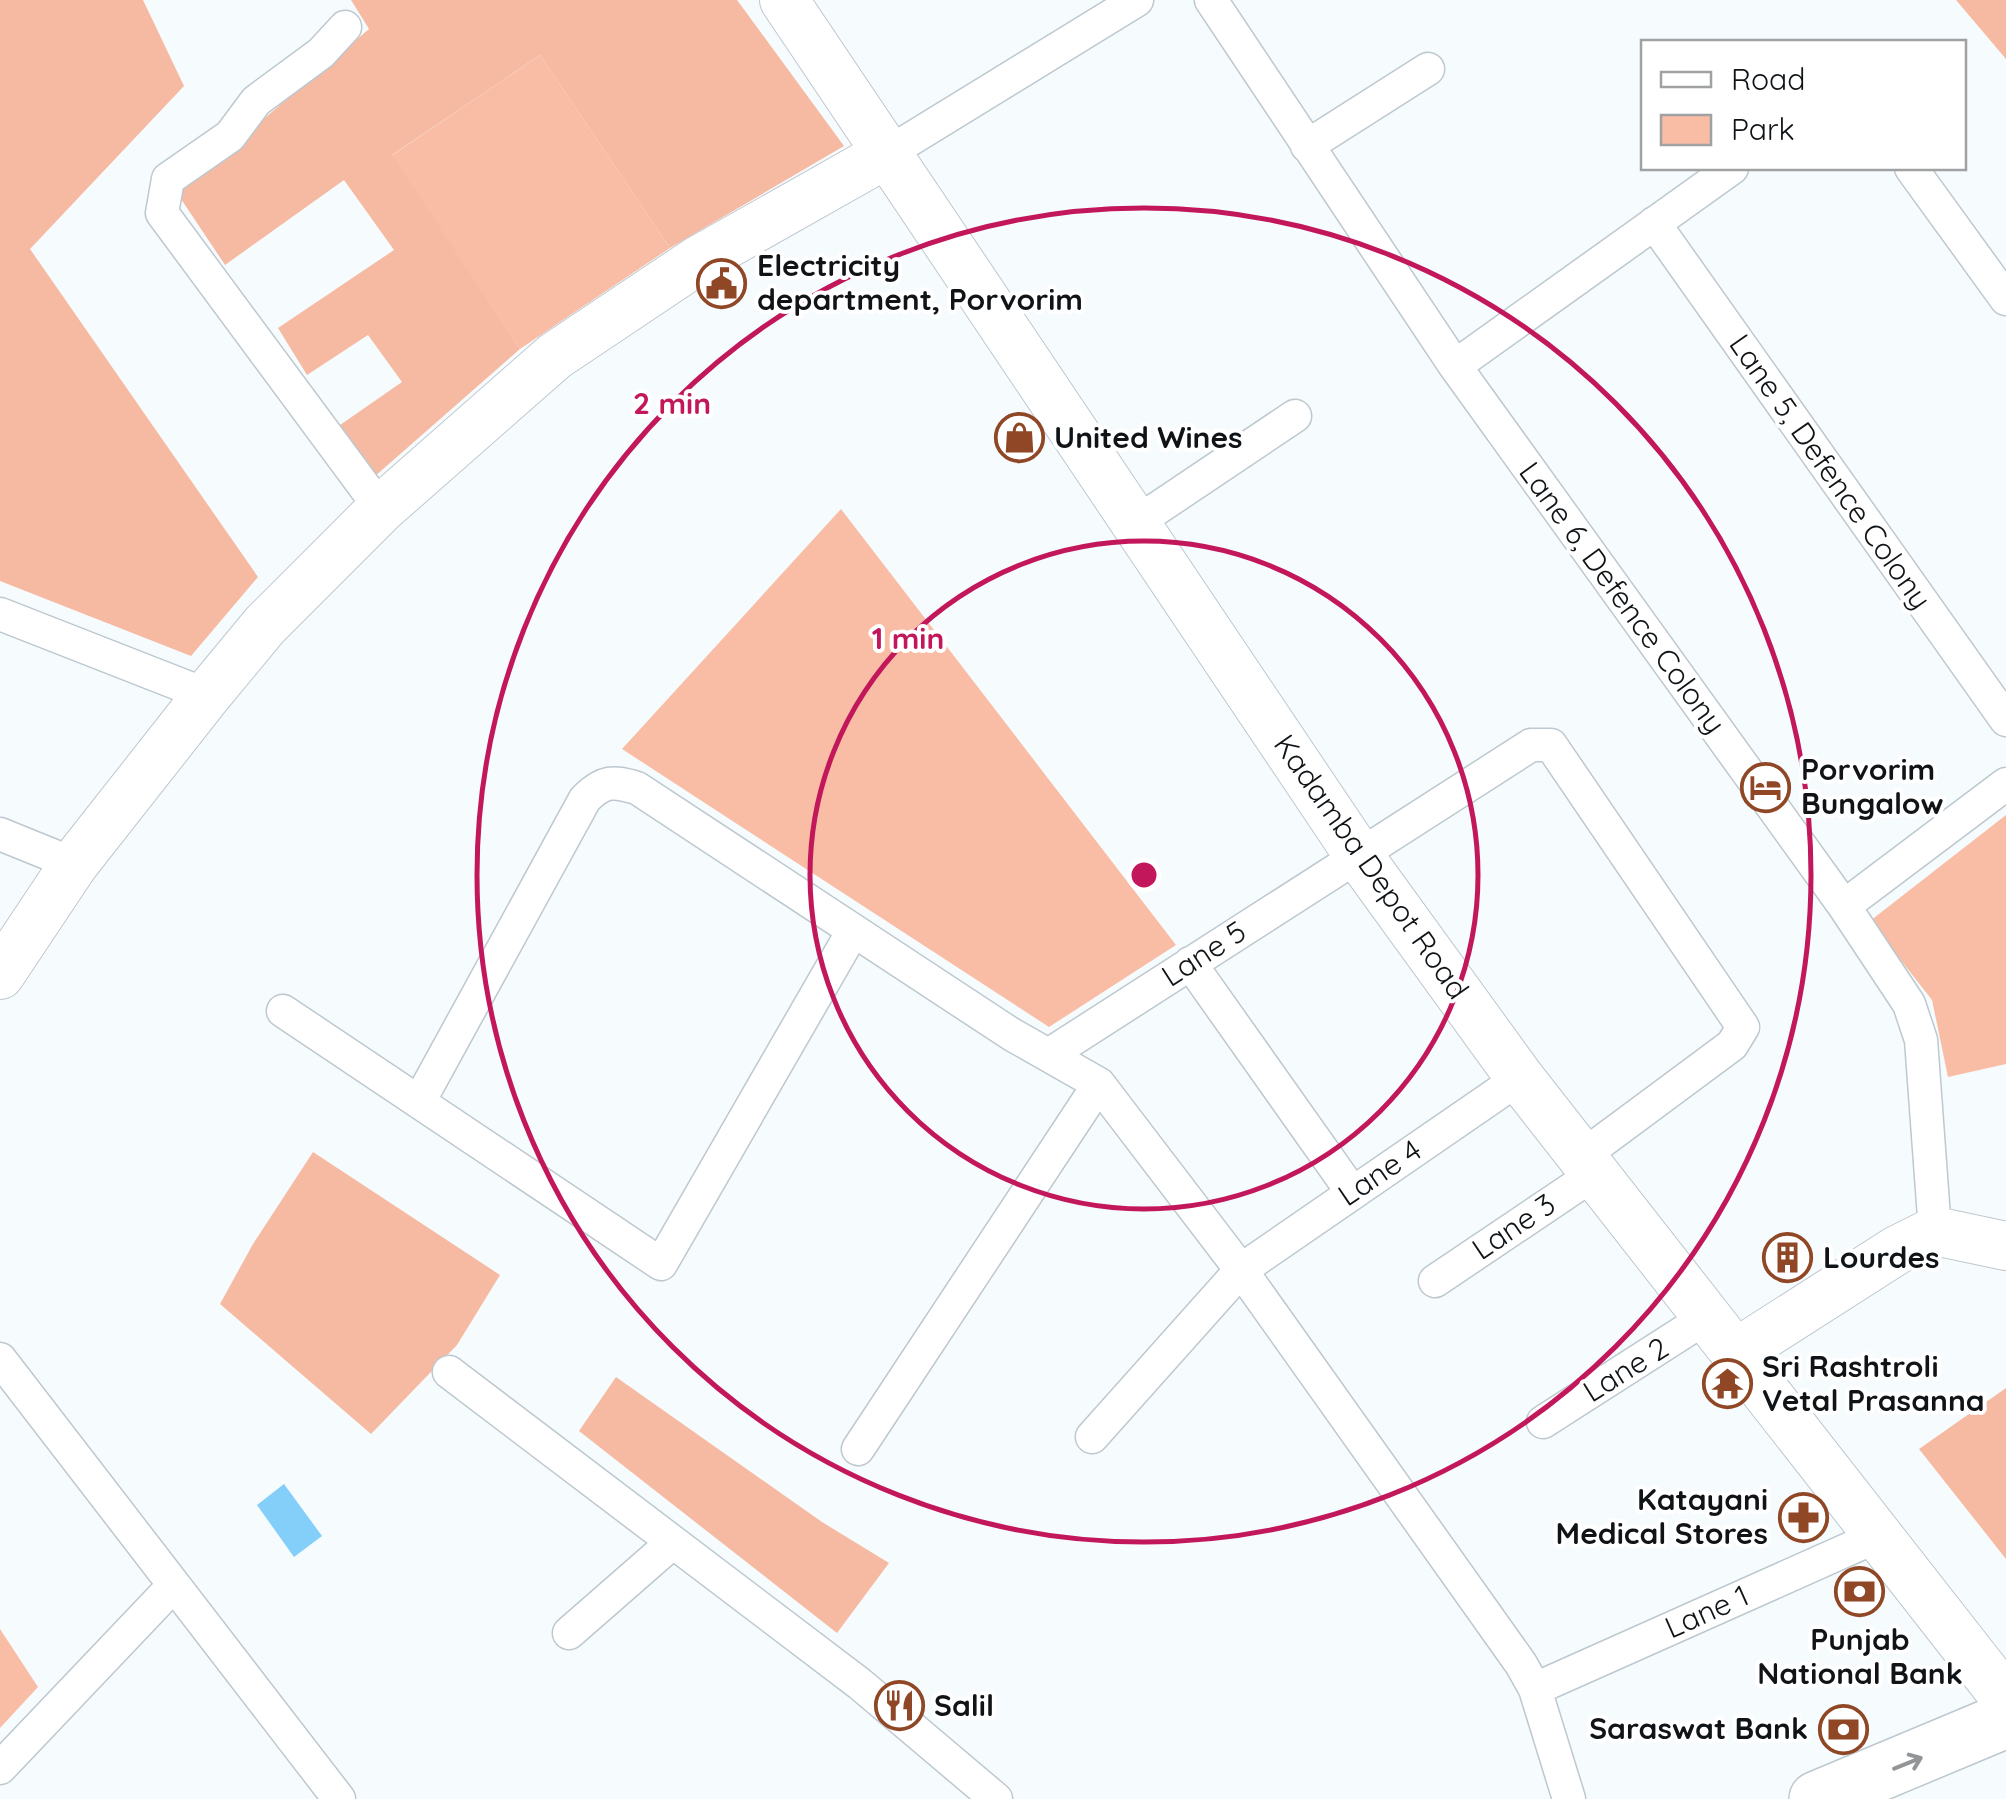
<svg xmlns="http://www.w3.org/2000/svg" width="2006" height="1799" font-family="Quicksand,sans-serif">
  <style>
    .green { fill: #f9bda5 }
    .forest { fill: #f6baa2 }
    .water { fill: #84cffa }
    .lines { fill: none; stroke-linecap: round; stroke-linejoin: round }
    .street-casing { stroke: #bdc8cf; stroke-width: 35 }
    .secondary-casing { stroke: #bdc8cf; stroke-width: 50 }
    .highway-casing { stroke: #bdc8cf; stroke-width: 58 }
    .street { stroke: #fff; stroke-width: 32 }
    .secondary { stroke: #fff; stroke-width: 48 }
    .highway { stroke: #fff; stroke-width: 55 }
    .oneway { stroke: #939597 }
    .ring { fill: none; stroke: #c2185b; stroke-width: 5 }
    .labels { text-anchor: middle; stroke-width: 8; stroke-linejoin: round; paint-order: stroke }
    .poi-label { font-size: 30px; font-weight: bold; fill: #101417; stroke: #fff; text-anchor: start }
    .street-label { font-size: 30px; fill: #101417; stroke: #fff }
    .centre { fill: #c2185b; stroke: #fff; stroke-width: 5 }
    .ring-label { font-size: 30px; text-anchor: middle; font-weight: bold; fill: #c2185b; stroke: #fff; stroke-width: 8; stroke-linejoin: round; paint-order: stroke }
  </style>
  <rect width="100%" height="100%" fill="#f6fbfe"/>
  <!-- green -->
  <path class="green" d="M 540,55 L 670,248 L 520,349 L 391,156 Z
    M 841,509 L 1176,945 L 1049,1027 L 622,749 Z
    M 2006,815 L 2006,1064 L 1948,1077 L 1932,1000 L 1870,921 Z
    M 0,1629 L 38,1687 L 0,1728 Z"/>
  <!-- forest -->
  <path class="forest" d="M 0,0 L 143,0 L 184,86 L 30,249 L 258,577 L 191,656 L 0,581 Z
    M 351,0 L 737,0 L 844,146 L 670,248 L 540,55 L 392,155 L 520,349 L 374,477 L 340,425 L 402,382 L 368,335 L 307,375 L 278,328 L 394,250 L 344,180 L 225,265 L 177,193 L 369,29 Z
    M 1956,0 L 2006,0 L 2006,59 Z
    M 313,1152 L 500,1275 L 457,1345 L 371,1434 L 220,1304 L 253,1244 Z
    M 616,1377 L 822,1522 L 889,1563 L 837,1633 L 579,1431 Z
    M 2006,1388 L 2006,1559 L 1919,1449 Z"/>
  <!-- water -->
  <path class="water" d="M 284,1484 L 322,1536 L 294,1557 L 257,1505 Z"/>
  <g class="lines">
    <defs>
      <path id="street" d="M 1211,0 L 1455,366 L 1844,906 L 1909,1004 L 1921,1040 L 1935,1231
        M 345,27 L 321,53 L 256,101 L 230,136 L 168,179 L 162,213 L 381,509
        M 1307,146 L 1428,69
        M 888,153 L 1137,0
        M 1911,168 L 2006,299
        M 1654,223 L 2006,720
        M 1455,366 L 1732,168
        M 1137,522 L 1295,416
        M 0,614 L 207,695
        M 0,834 L 74,864
        M 1844,906 L 2006,784
        M 1190,963 L 1352,1192
        M 283,1011 L 661,1264 L 853,931
        M 1050,1054 L 1531,745 L 1551,745 L 1743,1027 L 1732,1045 L 1581,1157
        M 420,1100 L 585,799 C 604,780 613,781 637,788 L 1011,1034 L 1099,1084 L 1241,1270 L 1521,1664 L 1535,1689 L 1569,1799
        M 1435,1281 L 1594,1174
        M 0,1359 L 339,1799
        M 449,1372 L 860,1684 L 996,1799
        M 1543,1422 L 1707,1317
        M 1092,1437 L 1241,1270 L 1520,1078
        M 858,1449 L 1099,1084
        M 569,1633 L 672,1543
        M 1535,1689 L 1878,1536
        M 0,1768 L 174,1585"/>
      <path id="secondary" d="M 784,0 L 1359,856 L 1520,1078 L 2006,1699
        M 0,975 L 74,864 L 207,695 L 265,625 L 381,509 L 555,356 L 697,261 L 888,153
        M 1736,1353 L 1897,1250 L 1935,1231 L 2006,1246"/>
      <path id="highway" d="M 1817,1799 L 2006,1720"/>
    </defs>
    <!-- street casing -->
    <use href="#street" class="street-casing"/>
    <!-- secondary casing -->
    <use href="#secondary" class="secondary-casing"/>
    <!-- highway casing -->
    <use href="#highway" class="highway-casing"/>
    <!-- street -->
    <use href="#street" class="street"/>
    <!-- secondary -->
    <use href="#secondary" class="secondary"/>
    <!-- highway -->
    <use href="#highway" class="highway"/>
  </g>
  <!-- one-way arrows -->
  <defs><path id="oneway-shaft" d="M-6 0H5M1.5-3L5.5 0L1.5 3" fill="none" stroke-width="1.6" stroke-linecap="round" stroke-linejoin="round" transform="scale(2.5)"/></defs>
  <use class="oneway" href="#oneway-shaft" transform="translate(1908 1763) rotate(-22)"/>
  <!-- distance rings -->
  <g class="ring">
    <circle cx="1144" cy="875" r="334"/>
    <circle cx="1144" cy="875" r="667"/>
  </g>
  <!-- icons -->
  <defs>
    <symbol id="civic-ring" viewBox="-11 -11 22 22"><circle r="9.5" fill="#fff" stroke="#8f4726" stroke-width="1.5"/><path d="M-.6-6.5H3V-4.5H.6V-3L4-1V1h2V6H-6V1h2V-1L-.6-3ZM-1.2 2.5V6h2.4V2.5Z" fill="#8f4726"/></symbol>
    <symbol id="shop-ring" viewBox="-11 -11 22 22"><circle r="9.5" fill="#fff" stroke="#8f4726" stroke-width="1.5"/><path d="M-5-2.5h2.3a2.7 3.5 0 0 1 5.4 0H5L5.5 6h-11ZM-1.5-2.5h3a1.5 2.3 0 0 0-3 0Z" fill="#8f4726"/></symbol>
    <symbol id="hotel-ring" viewBox="-11 -11 22 22"><circle r="9.5" fill="#fff" stroke="#8f4726" stroke-width="1.5"/><path d="M-6-4.5h1.5V1H6V5H4.5V3h-9V5H-6ZM-4 0a1.8 1.8 0 1 1 3.6 0ZM.5 0V-2.5h3Q6-2.5 6 0Z" fill="#8f4726"/></symbol>
    <symbol id="building-ring" viewBox="-11 -11 22 22"><circle r="9.5" fill="#fff" stroke="#8f4726" stroke-width="1.5"/><path d="M-4-6H4V6H1V3H-1V6H-4ZM-2.5-4.3h1.7v1.8h-1.7ZM.8-4.3h1.7v1.8H.8ZM-2.5-1h1.7V.8h-1.7ZM.8-1h1.7V.8H.8Z" fill="#8f4726"/></symbol>
    <symbol id="temple-ring" viewBox="-11 -11 22 22"><circle r="9.5" fill="#fff" stroke="#8f4726" stroke-width="1.5"/><path d="M0-6L5-2H3V0L6.5 2.5H4V6H1.5V3h-3V6H-4V2.5H-6.5L-3 0V-2H-5Z" fill="#8f4726"/></symbol>
    <symbol id="pharmacy-ring" viewBox="-11 -11 22 22"><circle r="9.5" fill="#fff" stroke="#8f4726" stroke-width="1.5"/><path d="M-2-6h4v4h4v4h-4v4h-4v-4h-4v-4h4Z" fill="#8f4726"/></symbol>
    <symbol id="bank-ring" viewBox="-11 -11 22 22"><circle r="9.5" fill="#fff" stroke="#8f4726" stroke-width="1.5"/><path d="M-6-4H6V4H-6ZM0-2.3a2.3 2.3 0 1 0 0 4.6a2.3 2.3 0 1 0 0-4.6Z" fill="#8f4726"/></symbol>
    <symbol id="restaurant-ring" viewBox="-11 -11 22 22"><circle r="9.5" fill="#fff" stroke="#8f4726" stroke-width="1.5"/><path d="M-5-6h1v4h1v-4h1v4h1v-4h1v5L-1.5 .5V6h-2V.5L-5-1ZM5-6V6H3V1.5H1.5Q1.5-4 5-6Z" fill="#8f4726"/></symbol>
  </defs>
  <g fill-rule="evenodd">
    <use href="#civic-ring" x="694" y="256" width="55" height="55"/>
    <use href="#shop-ring" x="992" y="410" width="55" height="55"/>
    <use href="#hotel-ring" x="1738" y="760" width="55" height="55"/>
    <use href="#building-ring" x="1760" y="1230" width="55" height="55"/>
    <use href="#temple-ring" x="1700" y="1356" width="55" height="55"/>
    <use href="#pharmacy-ring" x="1776" y="1490" width="55" height="55"/>
    <use href="#bank-ring" x="1832" y="1564" width="55" height="55"/>
    <use href="#restaurant-ring" x="872" y="1678" width="55" height="55"/>
    <use href="#bank-ring" x="1816" y="1702" width="55" height="55"/>
  </g>
  <g class="labels">
    <!-- poi labels -->
    <g class="poi-label">
      <text x="757" y="276">Electricity<tspan x="757" dy="34">department, Porvorim</tspan></text>
      <text x="1054" y="448">United Wines</text>
      <text x="1801" y="780">Porvorim<tspan x="1801" dy="34">Bungalow</tspan></text>
      <text x="1823" y="1268">Lourdes</text>
      <text x="1762" y="1377">Sri Rashtroli<tspan x="1762" dy="34">Vetal Prasanna</tspan></text>
      <text x="1768" y="1510" text-anchor="end">Katayani<tspan x="1768" dy="34">Medical Stores</tspan></text>
      <text x="1860" y="1650" text-anchor="middle">Punjab<tspan x="1860" dy="34">National Bank</tspan></text>
      <text x="934" y="1716">Salil</text>
      <text x="1808" y="1739" text-anchor="end">Saraswat Bank</text>
    </g>
    <!-- street labels -->
    <g class="street-label">
      <text transform="translate(1830 472) rotate(55)" y="10">Lane 5, Defence Colony</text>
      <text transform="translate(1622 598) rotate(54)" y="10">Lane 6, Defence Colony</text>
      <text transform="translate(1371 867) rotate(55)" y="10">Kadamba Depot Road</text>
      <text transform="translate(1204 954) rotate(-33)" y="10">Lane 5</text>
      <text transform="translate(1380 1173) rotate(-34)" y="10">Lane 4</text>
      <text transform="translate(1514 1227) rotate(-34)" y="10">Lane 3</text>
      <text transform="translate(1626 1370) rotate(-32)" y="10">Lane 2</text>
      <text transform="translate(1707 1612) rotate(-24)" y="10">Lane 1</text>
    </g>
  </g>
  <circle cx="1144" cy="875" r="15" class="centre"/>
  <g class="ring-label">
    <text x="672" y="414">2 min</text>
    <text x="908" y="649">1 min</text>
  </g>
  <!-- legend -->
  <rect x="1641" y="40" width="325" height="130" fill="#ffffff" stroke="#9fa1a2" stroke-width="2.5"/>
  <rect x="1661" y="72" width="50" height="15" fill="#ffffff" stroke="#9fa1a2" stroke-width="2.5"/>
  <text x="1731" y="90" font-size="30" fill="#101417">Road</text>
  <rect x="1661" y="115" width="50" height="30" fill="#f9bda5" stroke="#9fa1a2" stroke-width="2.5"/>
  <text x="1731" y="140" font-size="30" fill="#101417">Park</text>
</svg>
